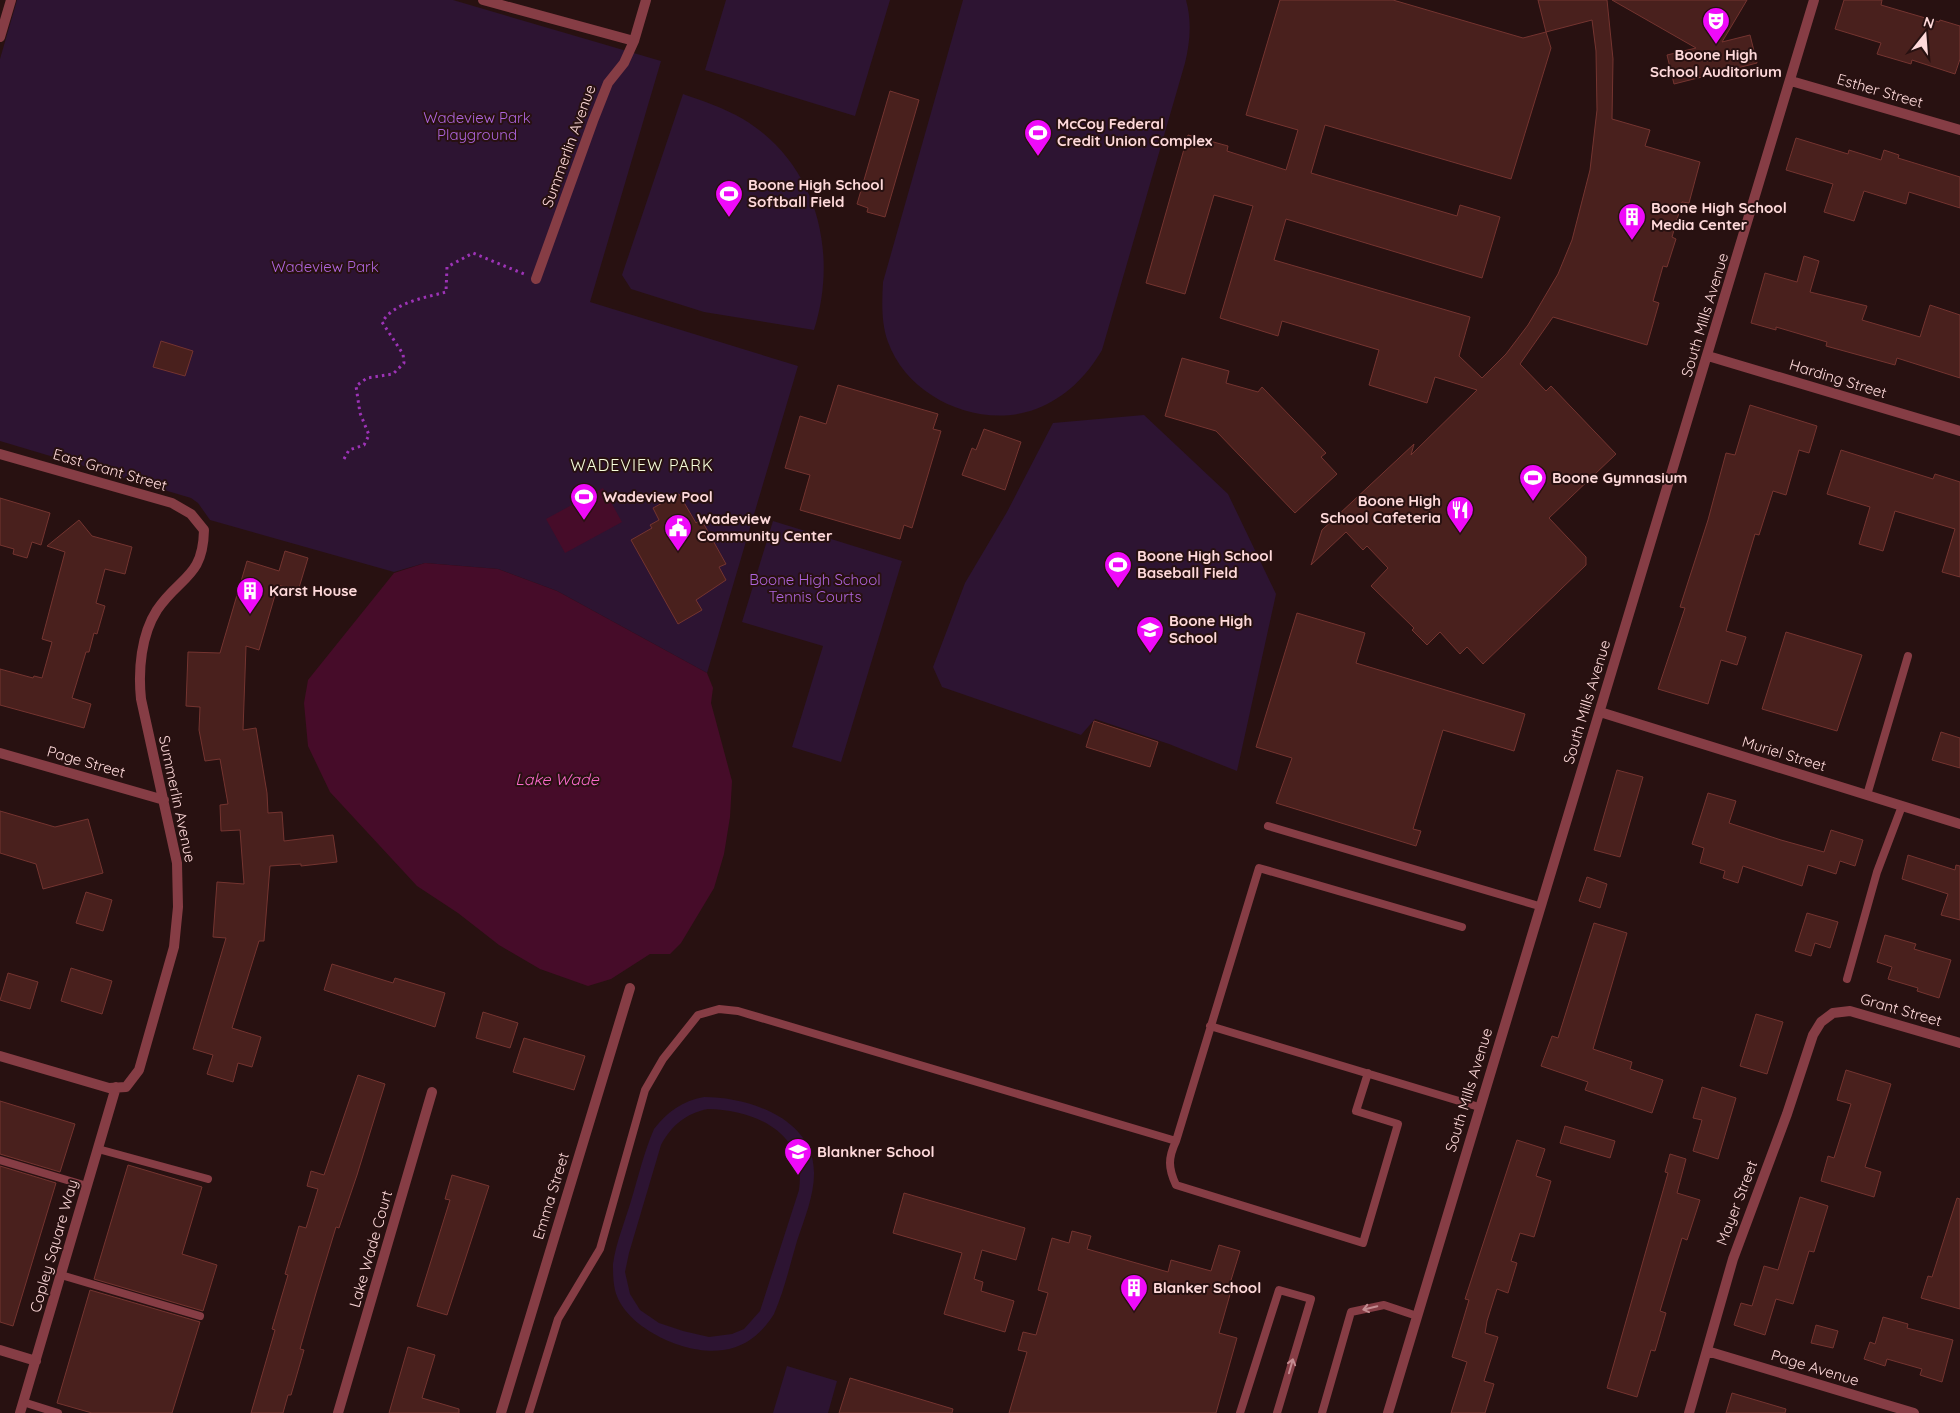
<svg xmlns="http://www.w3.org/2000/svg" width="1960" height="1413" font-family="Quicksand,sans-serif">
  <style>
    .green { fill: #2d1432; fill-rule: evenodd }
    .water { fill: #460c29 }
    .building { fill: #49201d; stroke: #743430; fill-rule: evenodd }
    .lines { fill: none; stroke-linecap: round; stroke-linejoin: round }
    .path { stroke: #9d33b7; stroke-width: 3; stroke-dasharray: 2.5 4; stroke-linecap: butt }
    .service { stroke: #863d45; stroke-width: 8 }
    .minor { stroke: #863d45; stroke-width: 10 }
    .oneway { stroke: #c28b90 }
    .labels { text-anchor: middle; stroke-width: 4; stroke-linejoin: round; paint-order: stroke }
    .poi-label { font-size: 15px; font-weight: bold; fill: #fed9da; stroke: #281111; text-anchor: start }
    .street-label { font-size: 15px; fill: #fed9da; stroke: #281111 }
    .park-label { font-size: 15px; fill: #ae65dd; stroke: #281111 }
    .neighbourhood-label { font-size: 16px; letter-spacing: 1px; fill: #f6fedb; stroke: #281111 }
    .water-label { font-size: 16px; font-style: italic; fill: #fb6acc; stroke: #281111 }
  </style>
  <rect width="100%" height="100%" fill="#281111"/>
  <!-- green -->
  <path class="green" d="M 17,0 L 453,0 L 661,61 L 590,302 L 798,366 L 707,673 L 557,591 L 498,569 L 425,563 L 394,572 L 210,520 L 198,503 L 191,498 L 0,441 L 0,59 Z
    M 726,0 L 890,0 L 855,116 L 705,70 Z
    M 963,0 L 1186,0 C 1192,22 1190,42 1185,63 L 1102,350 C 1086,377 1066,397 1036,409 C 980,430 908,398 888,342 C 881,323 882,301 883,282 Z
    M 683,94 C 703,101 724,108 743,119 C 816,163 839,251 814,330 L 704,312 L 631,289 L 622,275 Z
    M 1144,415 L 1228,494 L 1276,594 L 1237,771 L 1169,744 L 1095,719 L 1081,735 L 942,687 L 933,667 L 965,583 L 1007,512 L 1053,423 Z
    M 773,521 L 902,561 L 841,762 L 792,747 L 823,646 L 742,622 Z
    M 704,1097 C 749,1097 815,1119 814,1174 C 814,1196 804,1220 797,1241 C 790,1265 784,1291 774,1314 C 762,1333 746,1347 723,1350 C 687,1356 624,1328 615,1290 C 613,1281 613,1272 613,1264 C 616,1243 625,1221 631,1201 C 638,1178 644,1152 654,1129 C 667,1112 682,1101 704,1097 ZM 708,1109 C 756,1110 807,1133 799,1190 L 760,1311 L 744,1329 L 732,1334 L 709,1337 L 683,1331 L 659,1323 L 640,1310 L 630,1294 L 625,1272 L 629,1253 L 661,1145 C 671,1126 686,1113 708,1109 Z
    M 787,1366 L 837,1381 L 828,1413 L 773,1413 Z"/>
  <!-- water -->
  <path class="water" d="M 603,488 L 622,522 L 565,553 L 546,519 Z
    M 425,563 L 498,569 L 557,591 L 707,673 L 713,688 L 711,703 L 732,781 L 730,817 L 724,854 L 714,888 L 681,943 L 670,954 L 650,954 L 611,979 L 588,986 L 540,969 L 499,945 L 458,913 L 417,886 L 330,792 L 308,746 L 304,703 L 308,680 L 394,573 Z"/>
  <!-- building -->
  <path class="building" d="M 1280,0 L 1393,0 L 1523,38 L 1546,32 L 1538,0 L 1607,0 L 1613,59 L 1612,119 L 1650,130 L 1645,146 L 1700,162 L 1689,203 L 1682,202 L 1672,237 L 1676,239 L 1667,267 L 1663,266 L 1653,301 L 1659,303 L 1647,345 L 1553,317 L 1520,364 L 1546,391 L 1551,386 L 1616,454 L 1549,518 L 1586,557 L 1586,565 L 1483,664 L 1467,647 L 1460,654 L 1440,632 L 1427,645 L 1412,630 L 1414,628 L 1371,586 L 1388,568 L 1367,546 L 1363,550 L 1346,532 L 1311,565 L 1322,530 L 1414,444 L 1411,455 L 1477,390 L 1435,377 L 1427,403 L 1369,385 L 1379,350 L 1282,321 L 1278,336 L 1220,318 L 1253,206 L 1214,195 L 1185,294 L 1146,283 L 1188,135 L 1228,146 L 1227,151 L 1286,170 L 1298,130 L 1246,115 ZM 1592,20 L 1596,51 L 1597,110 L 1590,170 L 1572,240 L 1558,274 L 1528,325 L 1506,354 L 1482,378 L 1459,356 L 1470,317 L 1274,260 L 1286,219 L 1482,278 L 1500,217 L 1460,205 L 1457,216 L 1311,173 L 1325,125 L 1511,179 L 1551,48 L 1546,32 Z
    M 1612,0 L 1747,0 L 1722,42 L 1750,35 L 1757,63 L 1674,84 L 1667,55 L 1696,48 Z
    M 1844,0 L 1882,0 L 1881,5 L 1939,22 L 1940,20 L 1960,26 L 1960,59 L 1955,74 L 1912,60 L 1911,64 L 1877,54 L 1881,43 L 1835,29 Z
    M 890,91 L 919,100 L 885,217 L 867,212 L 868,208 L 857,204 Z
    M 1796,138 L 1848,154 L 1849,150 L 1881,160 L 1884,150 L 1899,155 L 1898,158 L 1960,177 L 1960,208 L 1909,192 L 1906,204 L 1864,191 L 1854,221 L 1824,212 L 1833,184 L 1786,170 Z
    M 1804,256 L 1819,261 L 1810,292 L 1867,306 L 1862,320 L 1920,337 L 1930,305 L 1960,315 L 1960,378 L 1897,358 L 1895,365 L 1826,346 L 1827,342 L 1776,327 L 1776,330 L 1751,323 L 1765,273 L 1797,282 Z
    M 161,341 L 193,351 L 185,376 L 153,367 Z
    M 1182,358 L 1229,371 L 1226,383 L 1258,392 L 1262,387 L 1326,453 L 1321,457 L 1337,474 L 1295,513 L 1216,431 L 1165,416 Z
    M 838,385 L 938,414 L 933,429 L 941,431 L 912,528 L 904,525 L 900,539 L 800,510 L 810,475 L 785,468 L 800,416 L 826,424 Z
    M 1750,405 L 1817,426 L 1809,453 L 1799,450 L 1786,495 L 1773,491 L 1759,535 L 1755,534 L 1726,631 L 1746,637 L 1737,665 L 1721,660 L 1708,704 L 1658,689 L 1685,608 L 1680,607 L 1708,520 L 1726,453 L 1735,455 Z
    M 984,429 L 1021,442 L 1005,490 L 962,475 L 972,448 L 976,450 Z
    M 1841,450 L 1933,479 L 1935,474 L 1960,482 L 1960,577 L 1942,572 L 1955,529 L 1895,511 L 1883,551 L 1859,544 L 1870,507 L 1827,494 Z
    M 679,494 L 696,523 L 701,519 L 726,564 L 719,567 L 726,580 L 696,600 L 702,610 L 678,624 L 631,540 L 652,528 L 650,525 L 659,520 L 653,508 Z
    M 0,498 L 50,513 L 41,545 L 32,542 L 27,558 L 13,554 L 14,549 L 0,545 Z
    M 79,520 L 92,536 L 132,547 L 125,574 L 105,569 L 96,603 L 105,606 L 97,634 L 94,633 L 89,652 L 86,652 L 72,698 L 91,704 L 84,728 L 0,705 L 0,669 L 33,678 L 34,676 L 42,678 L 52,642 L 42,639 L 65,552 L 47,546 Z
    M 285,551 L 308,558 L 298,591 L 278,585 L 259,650 L 246,646 L 243,730 L 256,728 L 267,793 L 268,813 L 282,812 L 284,841 L 333,835 L 337,862 L 301,866 L 301,864 L 270,866 L 264,941 L 259,941 L 232,1028 L 261,1037 L 252,1067 L 238,1063 L 233,1082 L 207,1074 L 213,1055 L 193,1049 L 226,938 L 213,937 L 217,882 L 244,884 L 240,830 L 221,831 L 220,805 L 228,804 L 220,759 L 205,761 L 199,730 L 200,707 L 186,706 L 188,652 L 220,653 L 247,561 L 279,571 Z
    M 1297,613 L 1365,633 L 1356,663 L 1525,714 L 1514,751 L 1443,730 L 1413,829 L 1421,831 L 1416,846 L 1276,803 L 1292,758 L 1256,747 Z
    M 1786,632 L 1862,655 L 1837,731 L 1762,709 Z
    M 1094,721 L 1158,742 L 1150,767 L 1086,747 Z
    M 1941,732 L 1960,738 L 1960,768 L 1932,760 Z
    M 1617,770 L 1643,777 L 1620,857 L 1594,850 Z
    M 1708,793 L 1736,801 L 1729,823 L 1781,840 L 1824,852 L 1831,830 L 1863,840 L 1855,866 L 1840,861 L 1836,874 L 1808,865 L 1802,886 L 1743,866 L 1738,883 L 1723,878 L 1725,871 L 1700,863 L 1704,848 L 1692,844 Z
    M 0,811 L 55,827 L 88,819 L 103,873 L 43,889 L 36,864 L 0,853 Z
    M 1908,855 L 1955,870 L 1956,865 L 1960,866 L 1960,920 L 1941,915 L 1948,894 L 1902,879 Z
    M 1587,877 L 1607,884 L 1600,908 L 1579,901 Z
    M 86,892 L 112,900 L 103,931 L 76,923 Z
    M 1807,913 L 1838,922 L 1830,948 L 1815,943 L 1811,956 L 1795,951 Z
    M 1594,923 L 1627,933 L 1593,1049 L 1632,1062 L 1630,1069 L 1663,1080 L 1652,1113 L 1585,1090 L 1588,1082 L 1541,1066 L 1552,1036 L 1558,1038 Z
    M 1885,935 L 1916,944 L 1914,949 L 1951,960 L 1939,998 L 1917,991 L 1918,988 L 1888,979 L 1892,967 L 1877,962 Z
    M 332,964 L 393,983 L 395,978 L 445,993 L 435,1027 L 324,990 Z
    M 71,968 L 112,981 L 102,1014 L 61,1001 Z
    M 8,973 L 38,982 L 30,1009 L 0,1000 Z
    M 483,1012 L 518,1023 L 510,1048 L 476,1038 Z
    M 1756,1014 L 1783,1022 L 1767,1074 L 1740,1066 Z
    M 524,1038 L 585,1056 L 574,1090 L 513,1072 Z
    M 1846,1070 L 1891,1084 L 1865,1167 L 1881,1172 L 1874,1197 L 1821,1181 L 1828,1156 L 1834,1158 L 1851,1104 L 1837,1100 Z
    M 358,1075 L 385,1084 L 357,1175 L 339,1228 L 336,1227 L 316,1293 L 300,1349 L 304,1350 L 291,1395 L 288,1395 L 283,1413 L 251,1413 L 275,1330 L 272,1329 L 288,1275 L 285,1274 L 299,1226 L 306,1228 L 318,1189 L 307,1186 L 311,1171 L 324,1175 Z
    M 1702,1087 L 1736,1098 L 1718,1159 L 1693,1151 L 1702,1120 L 1693,1118 Z
    M 0,1101 L 75,1124 L 60,1172 L 0,1154 Z
    M 1565,1126 L 1615,1141 L 1610,1158 L 1560,1143 Z
    M 1517,1140 L 1545,1149 L 1536,1176 L 1551,1181 L 1534,1237 L 1520,1233 L 1511,1261 L 1517,1263 L 1508,1293 L 1497,1289 L 1487,1321 L 1485,1333 L 1498,1337 L 1484,1381 L 1494,1384 L 1485,1413 L 1451,1413 L 1467,1362 L 1452,1357 L 1469,1300 L 1465,1299 Z
    M 1670,1154 L 1686,1159 L 1677,1193 L 1700,1200 L 1687,1240 L 1682,1238 L 1660,1311 L 1666,1313 L 1655,1351 L 1651,1350 L 1637,1397 L 1607,1388 L 1668,1173 L 1665,1172 Z
    M 128,1165 L 202,1187 L 182,1254 L 217,1265 L 203,1311 L 94,1279 Z
    M 0,1166 L 56,1183 L 13,1326 L 0,1322 Z
    M 452,1175 L 489,1186 L 447,1315 L 417,1306 L 450,1200 L 445,1199 Z
    M 904,1193 L 1025,1228 L 1016,1260 L 982,1250 L 974,1279 L 983,1282 L 981,1291 L 1014,1301 L 1005,1332 L 944,1314 L 962,1253 L 893,1233 Z
    M 1800,1197 L 1828,1206 L 1814,1252 L 1809,1251 L 1793,1304 L 1776,1299 L 1765,1335 L 1734,1325 L 1741,1303 L 1752,1306 L 1764,1266 L 1778,1270 Z
    M 1957,1198 L 1960,1199 L 1960,1309 L 1921,1298 L 1928,1276 L 1932,1277 Z
    M 1072,1231 L 1091,1236 L 1087,1249 L 1168,1272 L 1171,1260 L 1211,1271 L 1219,1245 L 1240,1251 L 1228,1290 L 1231,1291 L 1219,1333 L 1237,1338 L 1216,1413 L 1009,1413 L 1027,1352 L 1018,1350 L 1023,1332 L 1036,1335 L 1048,1293 L 1038,1290 L 1052,1238 L 1069,1243 Z
    M 90,1290 L 200,1322 L 172,1413 L 92,1413 L 57,1403 Z
    M 1883,1317 L 1908,1324 L 1907,1328 L 1953,1340 L 1942,1382 L 1920,1375 L 1922,1369 L 1887,1359 L 1885,1366 L 1864,1359 L 1870,1342 L 1875,1344 Z
    M 1816,1325 L 1838,1331 L 1833,1348 L 1811,1343 Z
    M 408,1347 L 435,1355 L 422,1398 L 459,1409 L 459,1413 L 389,1413 Z
    M 850,1378 L 953,1409 L 952,1413 L 839,1413 Z
    M 1732,1393 L 1786,1409 L 1785,1413 L 1726,1413 Z"/>
  <g class="lines">
    <!-- path -->
    <path class="path" d="M 344,459 L 349,450 L 364,445 L 369,435 L 360,413 L 356,386 L 367,378 L 393,374 L 404,363 L 403,354 L 382,322 C 395,302 424,298 446,292 L 447,267 L 473,253 L 524,274"/>
    <!-- service -->
    <path class="service" d="M 1867,795 L 1908,656
      M 1268,826 L 1539,906
      M 1847,979 L 1877,872 L 1902,806
      M 1210,1026 L 1479,1107
      M 1368,1073 L 1356,1111 L 1398,1124 L 1363,1243 L 1176,1185 C 1168,1168 1168,1158 1176,1141 L 1259,868 L 1462,927
      M 98,1149 L 208,1179
      M 0,1160 L 87,1186
      M 61,1275 L 200,1316
      M 23,1402 L 58,1413
      M 529,1413 L 558,1319 L 600,1249 L 645,1090 L 663,1059 L 698,1015 L 719,1009 L 738,1011 L 1176,1141
      M 1240,1413 L 1279,1290 L 1311,1299 L 1277,1413
      M 1322,1413 L 1351,1312 L 1384,1305 L 1417,1316"/>
    <!-- minor -->
    <path class="minor" d="M 483,0 L 634,41
      M 0,37 L 11,0
      M 1791,81 L 1960,130
      M 536,279 L 593,121 L 608,83 L 624,63 L 634,41 L 646,0
      M 1708,356 L 1960,431
      M 0,454 L 172,503 L 191,514 L 204,530 C 203,578 180,576 157,610 C 141,635 138,670 141,699 L 177,863 L 178,907 L 174,947 L 139,1070 L 126,1087 L 109,1088 L 0,1056
      M 1600,712 L 1960,824
      M 0,753 L 164,800
      M 0,1350 L 36,1361
      M 1707,1351 L 1914,1413
      M 20,1413 L 116,1087
      M 338,1413 L 432,1092
      M 501,1413 L 630,988
      M 1388,1413 L 1814,0
      M 1689,1413 L 1733,1259 L 1787,1114 L 1813,1035 L 1821,1022 L 1833,1013 L 1850,1011 L 1960,1043"/>
  </g>
  <!-- one-way arrows -->
  <defs><path id="oneway-shaft" d="M-6 0H5M1.5-3L5.5 0L1.5 3" fill="none" stroke-width="1.6" stroke-linecap="round" stroke-linejoin="round" transform="scale(1.25)"/></defs>
  <g class="oneway">
    <use href="#oneway-shaft" transform="translate(1370 1308) rotate(167)"/>
    <use href="#oneway-shaft" transform="translate(1291 1366) rotate(-74)"/>
  </g>
  <!-- icons -->
  <defs>
    <symbol id="theatre-pin" viewBox="-11 -11 22 30"><path d="M0 17L-7.5 6A9.5 9.5 0 1 1 7.5 6Z" fill="#ef0af9" stroke="#281111"/><path d="M-5-5.5Q0-4 5-5.5V0Q5 5 0 6Q-5 5-5 0ZM-3.3-2.5H-1v1.5H-3.3ZM1-2.5H3.3v1.5H1ZM-2.8 1Q0 5.5 2.8 1Z" fill="#fff"/></symbol>
    <symbol id="stadium-pin" viewBox="-11 -11 22 30"><path d="M0 17L-7.5 6A9.5 9.5 0 1 1 7.5 6Z" fill="#ef0af9" stroke="#281111"/><path d="M0-5a6.5 5 0 1 0 0 10a6.5 5 0 1 0 0-10ZM-3.5-1.8h7v3.6h-7Z" fill="#fff"/></symbol>
    <symbol id="building-pin" viewBox="-11 -11 22 30"><path d="M0 17L-7.5 6A9.5 9.5 0 1 1 7.5 6Z" fill="#ef0af9" stroke="#281111"/><path d="M-4-6H4V6H1V3H-1V6H-4ZM-2.5-4.3h1.7v1.8h-1.7ZM.8-4.3h1.7v1.8H.8ZM-2.5-1h1.7V.8h-1.7ZM.8-1h1.7V.8H.8Z" fill="#fff"/></symbol>
    <symbol id="restaurant-pin" viewBox="-11 -11 22 30"><path d="M0 17L-7.5 6A9.5 9.5 0 1 1 7.5 6Z" fill="#ef0af9" stroke="#281111"/><path d="M-5-6h1v4h1v-4h1v4h1v-4h1v5L-1.5 .5V6h-2V.5L-5-1ZM5-6V6H3V1.5H1.5Q1.5-4 5-6Z" fill="#fff"/></symbol>
    <symbol id="civic-pin" viewBox="-11 -11 22 30"><path d="M0 17L-7.5 6A9.5 9.5 0 1 1 7.5 6Z" fill="#ef0af9" stroke="#281111"/><path d="M-.6-6.5H3V-4.5H.6V-3L4-1V1h2V6H-6V1h2V-1L-.6-3ZM-1.2 2.5V6h2.4V2.5Z" fill="#fff"/></symbol>
    <symbol id="school-pin" viewBox="-11 -11 22 30"><path d="M0 17L-7.5 6A9.5 9.5 0 1 1 7.5 6Z" fill="#ef0af9" stroke="#281111"/><path d="M0-5L7-2L0 1L-7-2ZM-4 1L0 2.5L4 1V4Q0 6-4 4Z" fill="#fff"/></symbol>
  </defs>
  <g fill-rule="evenodd">
    <use href="#theatre-pin" x="1700" y="5" width="32" height="43"/>
    <use href="#stadium-pin" x="1022" y="117" width="32" height="43"/>
    <use href="#stadium-pin" x="713" y="178" width="32" height="43"/>
    <use href="#building-pin" x="1616" y="201" width="32" height="43"/>
    <use href="#stadium-pin" x="1517" y="462" width="32" height="43"/>
    <use href="#stadium-pin" x="568" y="481" width="32" height="43"/>
    <use href="#restaurant-pin" x="1444" y="494" width="32" height="43"/>
    <use href="#civic-pin" x="662" y="512" width="32" height="43"/>
    <use href="#stadium-pin" x="1102" y="549" width="32" height="43"/>
    <use href="#building-pin" x="234" y="575" width="32" height="43"/>
    <use href="#school-pin" x="1134" y="614" width="32" height="43"/>
    <use href="#school-pin" x="782" y="1136" width="32" height="43"/>
    <use href="#building-pin" x="1118" y="1272" width="32" height="43"/>
  </g>
  <g class="labels">
    <!-- poi labels -->
    <g class="poi-label">
      <text x="1716" y="60" text-anchor="middle">Boone High<tspan x="1716" dy="17">School Auditorium</tspan></text>
      <text x="1057" y="129">McCoy Federal<tspan x="1057" dy="17">Credit Union Complex</tspan></text>
      <text x="748" y="190">Boone High School<tspan x="748" dy="17">Softball Field</tspan></text>
      <text x="1651" y="213">Boone High School<tspan x="1651" dy="17">Media Center</tspan></text>
      <text x="1552" y="483">Boone Gymnasium</text>
      <text x="603" y="502">Wadeview Pool</text>
      <text x="1441" y="506" text-anchor="end">Boone High<tspan x="1441" dy="17">School Cafeteria</tspan></text>
      <text x="697" y="524">Wadeview<tspan x="697" dy="17">Community Center</tspan></text>
      <text x="1137" y="561">Boone High School<tspan x="1137" dy="17">Baseball Field</tspan></text>
      <text x="269" y="596">Karst House</text>
      <text x="1169" y="626">Boone High<tspan x="1169" dy="17">School</tspan></text>
      <text x="817" y="1157">Blankner School</text>
      <text x="1153" y="1293">Blanker School</text>
    </g>
    <!-- street labels -->
    <g class="street-label">
      <text transform="translate(1880 91) rotate(16)" y="5">Esther Street</text>
      <text transform="translate(569 146) rotate(-70)" y="5">Summerlin Avenue</text>
      <text transform="translate(1705 315) rotate(-73)" y="5">South Mills Avenue</text>
      <text transform="translate(1838 379) rotate(17)" y="5">Harding Street</text>
      <text transform="translate(110 470) rotate(16)" y="5">East Grant Street</text>
      <text transform="translate(1587 702) rotate(-73)" y="5">South Mills Avenue</text>
      <text transform="translate(1784 754) rotate(17)" y="5">Muriel Street</text>
      <text transform="translate(86 762) rotate(16)" y="5">Page Street</text>
      <text transform="translate(177 799) rotate(78)" y="5">Summerlin Avenue</text>
      <text transform="translate(1901 1010) rotate(16)" y="5">Grant Street</text>
      <text transform="translate(1469 1090) rotate(-73)" y="5">South Mills Avenue</text>
      <text transform="translate(551 1196) rotate(-73)" y="5">Emma Street</text>
      <text transform="translate(1737 1203) rotate(-69)" y="5">Mayer Street</text>
      <text transform="translate(54 1246) rotate(-74)" y="5">Copley Square Way</text>
      <text transform="translate(371 1249) rotate(-74)" y="5">Lake Wade Court</text>
      <text transform="translate(1815 1368) rotate(17)" y="5">Page Avenue</text>
    </g>
    <!-- park labels -->
    <g class="park-label">
      <text x="477" y="123">Wadeview Park<tspan x="477" dy="17">Playground</tspan></text>
      <text x="325" y="272">Wadeview Park</text>
      <text x="815" y="585">Boone High School<tspan x="815" dy="17">Tennis Courts</tspan></text>
    </g>
    <!-- neighbourhood labels -->
    <g class="neighbourhood-label">
      <text x="642" y="471">WADEVIEW PARK</text>
    </g>
    <!-- water labels -->
    <g class="water-label">
      <text x="557" y="785">Lake Wade</text>
    </g>
  </g>
  <!-- north arrow -->
  <g transform="translate(1925 35) rotate(17)" stroke="#281111" stroke-width="4" paint-order="stroke">
  <path d="M0-4L9 19L0 12L-9 19Z" fill="#fed9da"/>
  <text y="-8" font-size="14" font-weight="bold" text-anchor="middle" fill="#fed9da">N</text>
  </g>
</svg>
